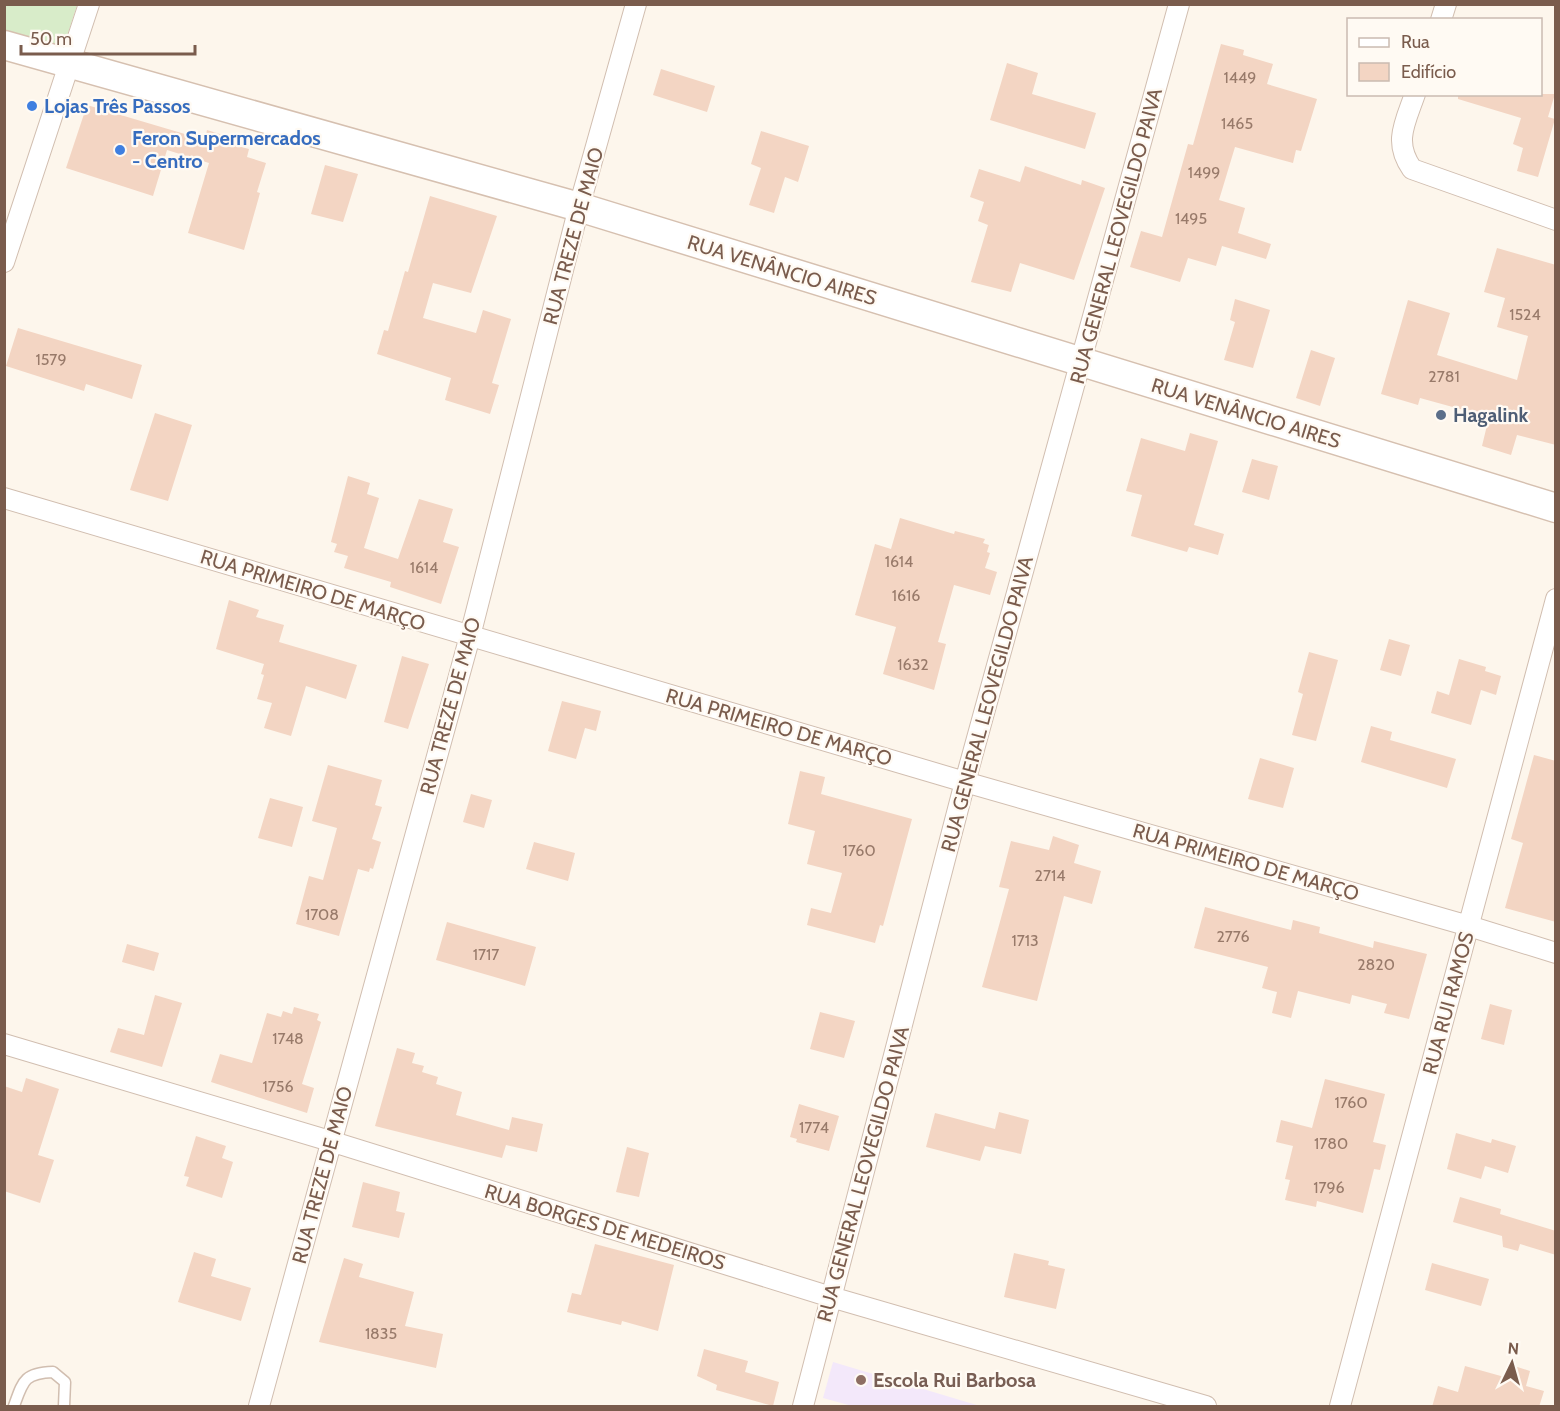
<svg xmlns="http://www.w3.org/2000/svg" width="1560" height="1411" font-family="Cabin,sans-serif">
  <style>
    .education { fill: #f3e8fa }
    .green { fill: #d8ecc9 }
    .building { fill: #f3d5c3 }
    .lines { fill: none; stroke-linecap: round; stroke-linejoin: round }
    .lane-casing { stroke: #d1beb0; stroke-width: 13 }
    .street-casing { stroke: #d1beb0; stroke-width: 22 }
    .secondary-casing { stroke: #d6c0b0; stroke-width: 31 }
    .lane { stroke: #fff; stroke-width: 10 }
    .street { stroke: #fff; stroke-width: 20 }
    .secondary { stroke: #fff; stroke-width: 28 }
    .shop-dot { fill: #3f7fe0; stroke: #fffaf3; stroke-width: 2 }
    .service-dot { fill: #5c6f8a; stroke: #fffaf3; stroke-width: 2 }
    .education-dot { fill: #8d6e63; stroke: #fffaf3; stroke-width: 2 }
    .labels { text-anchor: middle; stroke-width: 4.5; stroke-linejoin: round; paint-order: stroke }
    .number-label { font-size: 16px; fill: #987a6a }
    .shop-label { font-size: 20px; font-weight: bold; fill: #366cbe; stroke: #fffaf3; text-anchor: start }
    .street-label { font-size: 20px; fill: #7a5c4d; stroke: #fffaf3 }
    .service-label { font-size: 20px; font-weight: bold; fill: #4e5e75; stroke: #fffaf3; text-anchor: start }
    .education-label { font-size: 20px; font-weight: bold; fill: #785e54; stroke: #fffaf3; text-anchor: start }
  </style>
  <rect width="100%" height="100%" fill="#fdf6ec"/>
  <!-- education -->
  <path class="education" d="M 833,1362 L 980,1406 L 852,1406 L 823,1398 Z"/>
  <!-- green -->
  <path class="green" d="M 4,5 L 77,5 L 61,55 L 5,38 Z"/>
  <!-- building -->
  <path class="building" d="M 1221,44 L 1244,50 L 1243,55 L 1273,64 L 1267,84 L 1317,99 L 1301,151 L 1296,150 L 1293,163 L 1235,147 L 1219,200 L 1245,208 L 1238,233 L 1271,244 L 1266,259 L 1222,246 L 1216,266 L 1188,258 L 1180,282 L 1130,267 L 1141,231 L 1162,237 L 1188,144 L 1193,145 Z
    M 1007,63 L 1038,73 L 1032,94 L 1096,113 L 1085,149 L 990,120 Z
    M 661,69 L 715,86 L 707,112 L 653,95 Z
    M 1458,94 L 1555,94 L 1548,117 L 1555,119 L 1538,177 L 1517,171 L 1523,148 L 1513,144 L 1521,118 L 1458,99 Z
    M 87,105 L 205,140 L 207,130 L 223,135 L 232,138 L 230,144 L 249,149 L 247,157 L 266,163 L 257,192 L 260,193 L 244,250 L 188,233 L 209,163 L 167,150 L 153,196 L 66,168 Z
    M 761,131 L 809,146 L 798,182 L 785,177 L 774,213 L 749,205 L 761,168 L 751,164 Z
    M 325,165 L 358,174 L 343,222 L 311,214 Z
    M 1025,166 L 1081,185 L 1082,180 L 1105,188 L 1074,280 L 1020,263 L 1011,292 L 971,282 L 988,225 L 978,221 L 984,202 L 970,197 L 979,169 L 1020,182 Z
    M 430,196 L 497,216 L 471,293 L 433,283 L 423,318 L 476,333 L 483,310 L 511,319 L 492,383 L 499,385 L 490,414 L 445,400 L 451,378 L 377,354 L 384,330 L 388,331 L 405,271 L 408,272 Z
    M 1497,248 L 1556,265 L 1556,445 L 1517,435 L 1511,455 L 1482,446 L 1489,417 L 1420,398 L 1418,405 L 1381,394 L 1408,300 L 1450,313 L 1437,355 L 1517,380 L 1528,336 L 1497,327 L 1505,298 L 1484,292 Z
    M 1235,299 L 1270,310 L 1253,368 L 1224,360 L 1235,322 L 1230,320 Z
    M 18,328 L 142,365 L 132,399 L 86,384 L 84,391 L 6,366 Z
    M 1311,350 L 1335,358 L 1320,406 L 1296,398 Z
    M 155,413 L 192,425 L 168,501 L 130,490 Z
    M 1190,433 L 1218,441 L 1194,525 L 1224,534 L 1218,555 L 1189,547 L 1187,552 L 1131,536 L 1142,495 L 1126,491 L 1141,438 L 1185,451 Z
    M 1252,459 L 1278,466 L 1269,500 L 1242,492 Z
    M 348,476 L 370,483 L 367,494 L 379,498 L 364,548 L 398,559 L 419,499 L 453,509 L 443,542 L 459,547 L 441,604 L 390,587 L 391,582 L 344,568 L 348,556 L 334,552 L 337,544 L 331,542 Z
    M 900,518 L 954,534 L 955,531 L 985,539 L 983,543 L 989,545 L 987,552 L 990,553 L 985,568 L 997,572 L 990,595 L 954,585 L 938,642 L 946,644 L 934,690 L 883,674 L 896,627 L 855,615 L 875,544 L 891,549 Z
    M 229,600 L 259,610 L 256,617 L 284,625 L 279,642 L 357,665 L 346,699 L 306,686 L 291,736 L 264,728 L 272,703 L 257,699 L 264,675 L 261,674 L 264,664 L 216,649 Z
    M 1389,639 L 1410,645 L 1401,676 L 1380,670 Z
    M 1309,652 L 1338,660 L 1316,741 L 1292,735 L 1303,694 L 1298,692 Z
    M 402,656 L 429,664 L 408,729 L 384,722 Z
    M 1459,659 L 1486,667 L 1485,671 L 1501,676 L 1496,695 L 1481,690 L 1471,725 L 1431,713 L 1437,691 L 1449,695 Z
    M 562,701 L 601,711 L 596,731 L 585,728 L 576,759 L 548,751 Z
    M 1371,726 L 1392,732 L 1390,740 L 1456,759 L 1447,788 L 1361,762 Z
    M 1534,755 L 1556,761 L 1556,922 L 1505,908 L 1523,843 L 1511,839 Z
    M 1260,758 L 1294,768 L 1283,808 L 1248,799 Z
    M 328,765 L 382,780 L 375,805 L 382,807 L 372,839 L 381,842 L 373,869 L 370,868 L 369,872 L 358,869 L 339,936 L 296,924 L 309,876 L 323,880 L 337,828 L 312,821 Z
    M 800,771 L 825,777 L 821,794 L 912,819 L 883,926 L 880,925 L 875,943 L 807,925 L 811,908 L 831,913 L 842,873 L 807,864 L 815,831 L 788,824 Z
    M 471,794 L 492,800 L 484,828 L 463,822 Z
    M 270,798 L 303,807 L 292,847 L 258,838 Z
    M 1053,836 L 1079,845 L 1074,863 L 1101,871 L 1092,904 L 1064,896 L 1037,1001 L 982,987 L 1009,889 L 999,887 L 1011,841 L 1049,850 Z
    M 534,842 L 575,853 L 568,881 L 526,869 Z
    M 1205,907 L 1291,930 L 1293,920 L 1320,927 L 1319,933 L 1373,948 L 1374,941 L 1427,954 L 1409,1019 L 1384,1013 L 1387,1004 L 1352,995 L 1350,1004 L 1298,991 L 1291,1018 L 1272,1013 L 1277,992 L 1262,988 L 1268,967 L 1194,948 Z
    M 447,922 L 536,947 L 525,986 L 436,960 Z
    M 127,944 L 159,953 L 154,971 L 122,962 Z
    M 155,995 L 182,1003 L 162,1067 L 110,1052 L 118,1028 L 144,1035 Z
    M 1490,1004 L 1512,1010 L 1504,1045 L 1481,1039 Z
    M 294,1007 L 319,1014 L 317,1020 L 321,1022 L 302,1084 L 314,1088 L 307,1113 L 211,1082 L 220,1054 L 252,1063 L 267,1013 L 281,1017 L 283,1011 L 292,1014 Z
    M 820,1012 L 855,1021 L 844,1058 L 810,1049 Z
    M 397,1048 L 415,1053 L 412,1063 L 424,1066 L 422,1072 L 438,1077 L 436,1084 L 462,1092 L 456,1115 L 509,1130 L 512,1117 L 543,1124 L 537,1152 L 506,1145 L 502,1158 L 375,1126 Z
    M 26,1078 L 59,1089 L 38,1155 L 54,1160 L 40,1203 L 4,1191 L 4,1086 L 22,1092 Z
    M 1325,1079 L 1385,1094 L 1373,1142 L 1386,1145 L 1380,1170 L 1374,1169 L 1363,1213 L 1317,1201 L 1316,1207 L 1285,1200 L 1290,1180 L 1285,1179 L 1293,1146 L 1276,1142 L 1281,1120 L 1312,1128 Z
    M 799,1104 L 839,1116 L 829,1151 L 796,1142 L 797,1139 L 790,1137 Z
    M 999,1112 L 1029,1120 L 1021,1154 L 985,1146 L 980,1161 L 926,1147 L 935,1113 L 995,1129 Z
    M 1456,1133 L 1491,1143 L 1492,1139 L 1516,1146 L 1508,1173 L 1485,1166 L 1481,1179 L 1447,1169 Z
    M 196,1136 L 226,1146 L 222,1158 L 233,1162 L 222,1198 L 186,1186 L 189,1177 L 184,1176 Z
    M 627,1147 L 649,1153 L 639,1197 L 616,1192 Z
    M 363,1182 L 400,1192 L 396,1211 L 405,1213 L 399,1238 L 352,1227 Z
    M 1460,1197 L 1501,1209 L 1500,1214 L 1556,1231 L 1556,1255 L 1520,1244 L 1518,1251 L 1503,1247 L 1502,1236 L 1453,1222 Z
    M 595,1244 L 674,1265 L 658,1331 L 622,1321 L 621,1325 L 567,1312 L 572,1293 L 581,1295 Z
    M 194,1252 L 216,1259 L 211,1276 L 251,1288 L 241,1321 L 178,1302 Z
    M 1014,1253 L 1049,1261 L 1048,1265 L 1065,1269 L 1056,1309 L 1004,1297 Z
    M 344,1258 L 363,1264 L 359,1277 L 414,1292 L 405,1326 L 443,1334 L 436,1368 L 319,1342 Z
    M 1432,1263 L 1489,1279 L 1481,1306 L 1425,1290 Z
    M 704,1349 L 748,1361 L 745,1372 L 779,1382 L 773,1406 L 716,1390 L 717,1385 L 697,1376 Z
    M 1511,1365 L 1530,1371 L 1526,1386 L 1544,1391 L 1539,1407 L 1432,1407 L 1438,1386 L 1458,1392 L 1465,1366 L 1508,1378 Z"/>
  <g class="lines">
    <defs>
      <path id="lane" d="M 14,1406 C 23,1381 24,1373 53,1372 L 65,1382 L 64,1406"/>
      <path id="street" d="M 1441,20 L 1446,4
        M 1415,94 C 1405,123 1393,142 1412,169 L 1556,220
        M 4,262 L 89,4
        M 4,498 L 965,782 L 1469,926 L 1556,953
        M 4,1044 L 330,1141 L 831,1297 L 1206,1406
        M 259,1406 L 470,636 L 579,207 L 636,4
        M 803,1406 L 965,782 L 1179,4
        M 1340,1406 L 1556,599"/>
      <path id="secondary" d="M 4,45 L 579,207 L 1556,508"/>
    </defs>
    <!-- lane casing -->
    <use href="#lane" class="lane-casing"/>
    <!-- street casing -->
    <use href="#street" class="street-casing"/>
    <!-- secondary casing -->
    <use href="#secondary" class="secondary-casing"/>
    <!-- lane -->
    <use href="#lane" class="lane"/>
    <!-- street -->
    <use href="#street" class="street"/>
    <!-- secondary -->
    <use href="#secondary" class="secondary"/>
  </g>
  <!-- markers -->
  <g class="shop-dot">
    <circle cx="32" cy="106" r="6"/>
    <circle cx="120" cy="150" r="6"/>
  </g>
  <circle class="service-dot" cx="1441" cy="415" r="6"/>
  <circle class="education-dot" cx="861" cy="1380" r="6"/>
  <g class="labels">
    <!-- number labels -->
    <g class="number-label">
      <text x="1240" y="83">1449</text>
      <text x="1237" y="129">1465</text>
      <text x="1204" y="178">1499</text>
      <text x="1191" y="224">1495</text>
      <text x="1525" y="320">1524</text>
      <text x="51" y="365">1579</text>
      <text x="1444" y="382">2781</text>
      <text x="899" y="567">1614</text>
      <text x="424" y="573">1614</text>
      <text x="906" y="601">1616</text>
      <text x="913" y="670">1632</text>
      <text x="859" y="856">1760</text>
      <text x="1050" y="881">2714</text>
      <text x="322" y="920">1708</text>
      <text x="1233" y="942">2776</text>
      <text x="1025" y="946">1713</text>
      <text x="486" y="960">1717</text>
      <text x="1376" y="970">2820</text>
      <text x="288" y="1044">1748</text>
      <text x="278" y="1092">1756</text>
      <text x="1351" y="1108">1760</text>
      <text x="814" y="1133">1774</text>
      <text x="1331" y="1149">1780</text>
      <text x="1329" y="1193">1796</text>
      <text x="381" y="1339">1835</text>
    </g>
    <!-- shop labels -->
    <g class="shop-label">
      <text x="44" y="113">Lojas Três Passos</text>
      <text x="132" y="145">Feron Supermercados<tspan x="132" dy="23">- Centro</tspan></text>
    </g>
    <!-- street labels -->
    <g class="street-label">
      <text transform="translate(573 236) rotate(-75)" y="7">RUA TREZE DE MAIO</text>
      <text transform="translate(1116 236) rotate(-75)" y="7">RUA GENERAL LEOVEGILDO PAIVA</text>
      <text transform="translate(782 270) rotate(17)" y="7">RUA VENÂNCIO AIRES</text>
      <text transform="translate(1246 413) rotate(17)" y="7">RUA VENÂNCIO AIRES</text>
      <text transform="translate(313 590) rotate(17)" y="7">RUA PRIMEIRO DE MARÇO</text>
      <text transform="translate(987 704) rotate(-75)" y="7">RUA GENERAL LEOVEGILDO PAIVA</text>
      <text transform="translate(450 706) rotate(-75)" y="7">RUA TREZE DE MAIO</text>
      <text transform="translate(779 727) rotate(16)" y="7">RUA PRIMEIRO DE MARÇO</text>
      <text transform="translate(1246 862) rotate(16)" y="7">RUA PRIMEIRO DE MARÇO</text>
      <text transform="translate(1448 1003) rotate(-75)" y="7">RUA RUI RAMOS</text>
      <text transform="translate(863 1174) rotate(-75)" y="7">RUA GENERAL LEOVEGILDO PAIVA</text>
      <text transform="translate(322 1175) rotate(-75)" y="7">RUA TREZE DE MAIO</text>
      <text transform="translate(605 1227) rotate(17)" y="7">RUA BORGES DE MEDEIROS</text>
    </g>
    <!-- service labels -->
    <g class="service-label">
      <text x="1453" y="422">Hagalink</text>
    </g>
    <!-- education labels -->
    <g class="education-label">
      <text x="873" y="1387">Escola Rui Barbosa</text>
    </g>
  </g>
  <!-- border -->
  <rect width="1560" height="1411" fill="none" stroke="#7a5c4d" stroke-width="12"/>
  <!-- legend -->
  <rect x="1347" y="18" width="195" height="78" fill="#fffaf3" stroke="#cabbb1" stroke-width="1.5"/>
  <rect x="1359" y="38" width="30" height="9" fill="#ffffff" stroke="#cabbb1" stroke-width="1.5"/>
  <text x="1401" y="48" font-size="18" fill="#7a5c4d">Rua</text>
  <rect x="1359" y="63" width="30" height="18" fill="#f3d5c3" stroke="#cabbb1" stroke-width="1.5"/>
  <text x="1401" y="78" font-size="18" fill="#7a5c4d">Edifício</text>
  <!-- north arrow -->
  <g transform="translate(1512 1363) rotate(5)" stroke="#fffaf3" stroke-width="4.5" paint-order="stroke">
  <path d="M0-4.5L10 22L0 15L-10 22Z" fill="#7a5c4d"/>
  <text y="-9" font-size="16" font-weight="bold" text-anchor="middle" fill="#7a5c4d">N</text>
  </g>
  <!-- scale -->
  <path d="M21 45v9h174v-9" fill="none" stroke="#7a5c4d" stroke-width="3"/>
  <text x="30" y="45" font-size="18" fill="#7a5c4d" stroke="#fffaf3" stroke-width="4.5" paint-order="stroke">50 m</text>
</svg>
